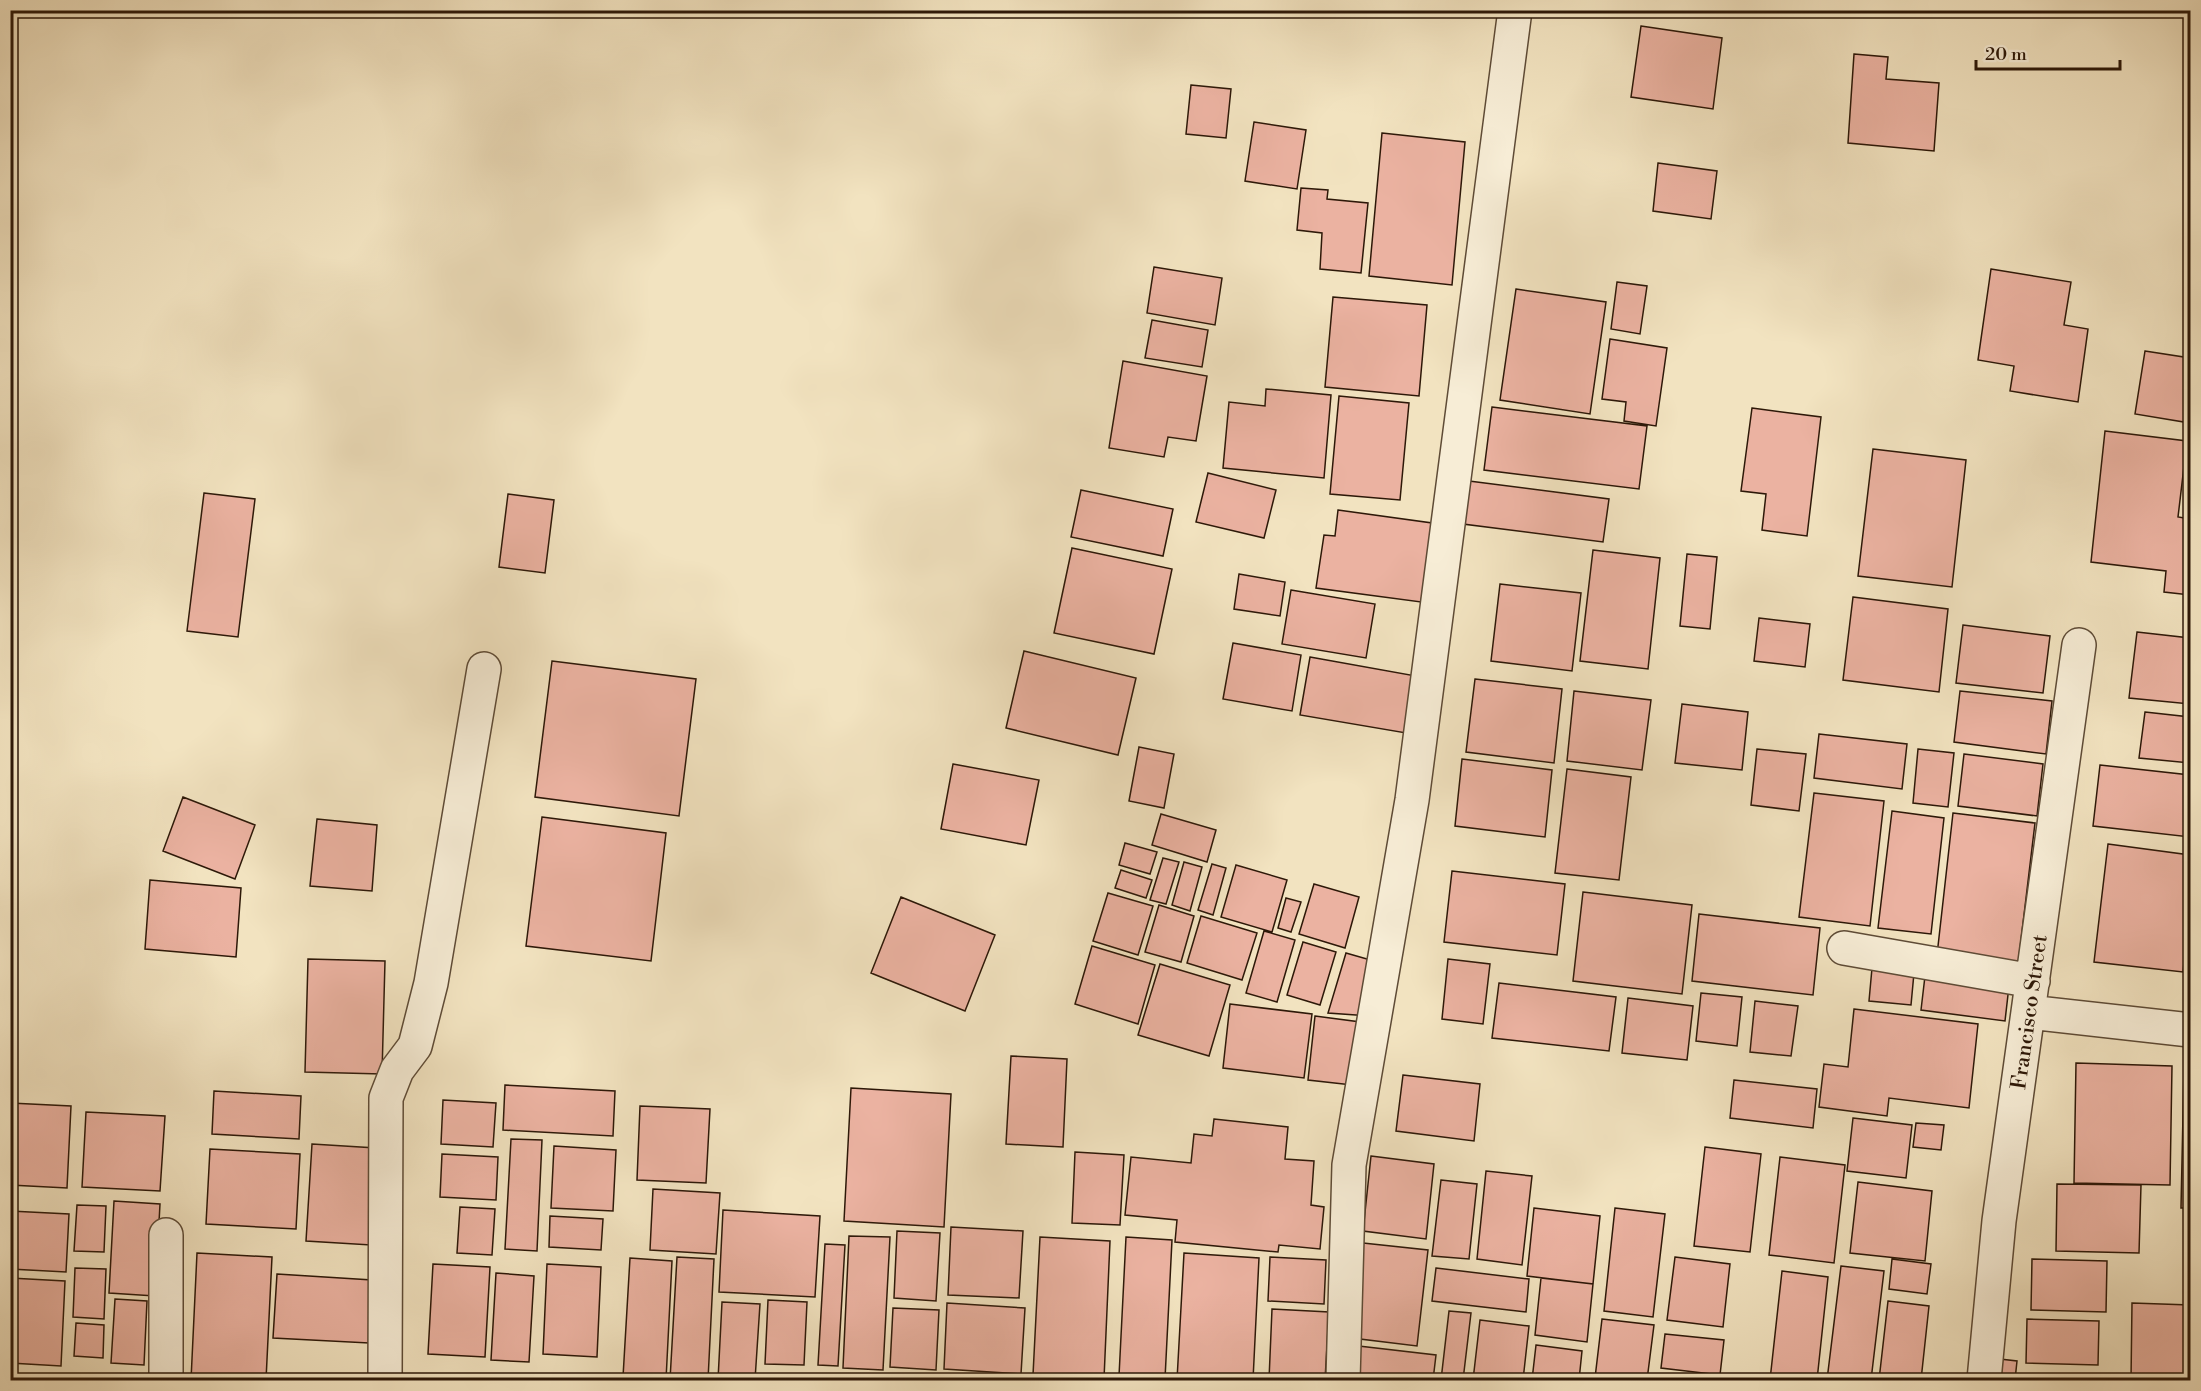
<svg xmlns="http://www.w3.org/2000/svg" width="2201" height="1391" font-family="'Libre Bodoni',serif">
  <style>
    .building { fill: #ebb2a1; stroke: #2d1808; stroke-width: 1.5 }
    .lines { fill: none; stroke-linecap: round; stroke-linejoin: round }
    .street-casing { stroke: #5e4b36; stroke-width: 36 }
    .street { stroke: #f7edd6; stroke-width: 33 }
    .labels { text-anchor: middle; stroke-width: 6; stroke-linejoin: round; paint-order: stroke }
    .street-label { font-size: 21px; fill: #2d1808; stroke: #f7edd6 }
  </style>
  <rect width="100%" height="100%" fill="#f2e3c0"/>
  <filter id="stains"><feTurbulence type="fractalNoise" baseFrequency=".00333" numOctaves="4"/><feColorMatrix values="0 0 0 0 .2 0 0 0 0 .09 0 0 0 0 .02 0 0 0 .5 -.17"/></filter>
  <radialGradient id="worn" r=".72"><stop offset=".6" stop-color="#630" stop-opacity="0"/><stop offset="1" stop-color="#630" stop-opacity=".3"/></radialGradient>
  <!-- building -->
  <path class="building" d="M 1641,26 L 1722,38 L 1713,109 L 1631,97 Z
    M 1854,54 L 1888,57 L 1886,79 L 1939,83 L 1934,151 L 1848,143 Z
    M 1191,85 L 1231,89 L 1226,138 L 1186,134 Z
    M 1254,122 L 1306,130 L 1297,189 L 1245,181 Z
    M 1382,133 L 1465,142 L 1452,285 L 1369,276 Z
    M 1658,163 L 1717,171 L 1711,219 L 1653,211 Z
    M 1301,188 L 1328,190 L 1327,199 L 1368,203 L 1361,273 L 1320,269 L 1322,233 L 1297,230 Z
    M 1154,267 L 1222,278 L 1215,325 L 1147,313 Z
    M 1991,269 L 2071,282 L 2064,325 L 2088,329 L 2078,402 L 2010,391 L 2014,366 L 1978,360 Z
    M 1617,282 L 1647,286 L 1640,334 L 1611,329 Z
    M 1516,289 L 1606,302 L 1590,414 L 1500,400 Z
    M 1333,297 L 1427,305 L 1419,396 L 1325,387 Z
    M 1152,320 L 1208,330 L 1202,367 L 1145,358 Z
    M 1610,339 L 1667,348 L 1656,426 L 1624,421 L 1626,402 L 1602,399 Z
    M 2145,351 L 2190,358 L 2190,423 L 2135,414 Z
    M 1123,361 L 1207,376 L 1196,441 L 1168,437 L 1164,457 L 1109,448 Z
    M 1266,389 L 1331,395 L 1324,478 L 1223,468 L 1229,402 L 1265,406 Z
    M 1339,396 L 1409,403 L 1400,500 L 1330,494 Z
    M 1492,407 L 1647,426 L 1639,489 L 1484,470 Z
    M 1752,408 L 1821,417 L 1807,536 L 1762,530 L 1766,494 L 1741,491 Z
    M 2105,431 L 2187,441 L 2178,517 L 2190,519 L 2190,595 L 2164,592 L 2166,571 L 2091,562 Z
    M 1873,449 L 1966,460 L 1952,587 L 1858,576 Z
    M 1208,473 L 1276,490 L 1264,538 L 1196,522 Z
    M 1469,481 L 1609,499 L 1603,542 L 1463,524 Z
    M 1081,490 L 1173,509 L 1163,556 L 1071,537 Z
    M 204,493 L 255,499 L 238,637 L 187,631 Z
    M 508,494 L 554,500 L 545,573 L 499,567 Z
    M 1338,510 L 1432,523 L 1421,602 L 1316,588 L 1324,535 L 1335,536 Z
    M 1072,548 L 1172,569 L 1154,654 L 1054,633 Z
    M 1593,550 L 1660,558 L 1648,669 L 1580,661 Z
    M 1687,554 L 1717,557 L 1710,629 L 1680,626 Z
    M 1239,574 L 1285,582 L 1280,616 L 1234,609 Z
    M 1500,584 L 1581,593 L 1572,671 L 1491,661 Z
    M 1291,590 L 1375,604 L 1366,658 L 1282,644 Z
    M 1853,597 L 1948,609 L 1939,692 L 1843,680 Z
    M 1759,618 L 1810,624 L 1805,667 L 1754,661 Z
    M 1963,625 L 2050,636 L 2043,693 L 1956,683 Z
    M 2137,632 L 2190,638 L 2190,704 L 2129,698 Z
    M 1233,643 L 1301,655 L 1292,711 L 1223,699 Z
    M 1024,651 L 1136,678 L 1118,755 L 1006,728 Z
    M 1310,657 L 1416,676 L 1406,733 L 1300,715 Z
    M 552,661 L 696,679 L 679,816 L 535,797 Z
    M 1475,679 L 1562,689 L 1554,763 L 1466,752 Z
    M 1574,691 L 1651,700 L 1642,770 L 1567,761 Z
    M 1960,691 L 2052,701 L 2046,754 L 1954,742 Z
    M 1682,704 L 1748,712 L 1742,770 L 1675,763 Z
    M 2145,712 L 2190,717 L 2190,763 L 2139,758 Z
    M 1819,734 L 1907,744 L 1902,789 L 1814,778 Z
    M 1139,747 L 1174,754 L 1164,808 L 1129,801 Z
    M 1757,749 L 1806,754 L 1799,811 L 1751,805 Z
    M 1918,749 L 1954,753 L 1948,807 L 1913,803 Z
    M 1964,754 L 2043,764 L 2037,816 L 1958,806 Z
    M 1462,759 L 1552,770 L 1545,837 L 1455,826 Z
    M 953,764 L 1039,780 L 1026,845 L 941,829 Z
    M 2100,765 L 2190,775 L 2190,837 L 2093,826 Z
    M 1567,769 L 1631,777 L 1619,880 L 1555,873 Z
    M 1814,793 L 1884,801 L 1870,926 L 1799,917 Z
    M 183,797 L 255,825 L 235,879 L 163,851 Z
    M 1892,811 L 1944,818 L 1931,934 L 1878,928 Z
    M 1953,813 L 2035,823 L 2018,965 L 1937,955 Z
    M 1161,814 L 1216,830 L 1207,862 L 1152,845 Z
    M 542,817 L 666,833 L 651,961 L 526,946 Z
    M 317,819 L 377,825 L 372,891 L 310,886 Z
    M 1125,843 L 1157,852 L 1150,874 L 1119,865 Z
    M 2108,844 L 2190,855 L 2190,905 L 2183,972 L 2094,962 Z
    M 1163,858 L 1179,862 L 1166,904 L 1150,900 Z
    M 1184,862 L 1202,867 L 1190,911 L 1172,905 Z
    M 1212,864 L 1226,868 L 1213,915 L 1198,910 Z
    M 1236,865 L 1287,880 L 1272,932 L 1221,917 Z
    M 1121,870 L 1152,880 L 1146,898 L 1115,888 Z
    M 1452,871 L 1565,884 L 1557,955 L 1444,942 Z
    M 150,880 L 241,888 L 236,957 L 145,949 Z
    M 1314,884 L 1359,897 L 1345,948 L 1299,934 Z
    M 1583,892 L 1692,905 L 1682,994 L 1573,981 Z
    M 1108,893 L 1153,906 L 1138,955 L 1093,941 Z
    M 901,897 L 995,935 L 965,1011 L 871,973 Z
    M 1286,898 L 1301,902 L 1291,932 L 1278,928 Z
    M 1159,905 L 1194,916 L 1181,962 L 1145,952 Z
    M 1699,914 L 1820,928 L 1813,995 L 1692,981 Z
    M 1201,916 L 1257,933 L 1242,980 L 1187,963 Z
    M 1264,931 L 1295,940 L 1277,1002 L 1246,993 Z
    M 1303,942 L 1336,952 L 1320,1005 L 1287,995 Z
    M 1092,946 L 1155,965 L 1138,1024 L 1075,1004 Z
    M 1346,953 L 1381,963 L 1370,1016 L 1328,1013 Z
    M 308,959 L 385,961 L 382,1074 L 305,1072 Z
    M 1448,959 L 1490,964 L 1483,1024 L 1442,1019 Z
    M 1160,964 L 1230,985 L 1209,1056 L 1138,1035 Z
    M 1872,968 L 1914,973 L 1911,1005 L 1869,1001 Z
    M 1925,976 L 2009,986 L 2005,1021 L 1921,1010 Z
    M 1499,983 L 1616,997 L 1609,1051 L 1492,1038 Z
    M 1701,993 L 1742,997 L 1737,1046 L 1696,1041 Z
    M 1628,998 L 1693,1006 L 1687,1060 L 1622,1053 Z
    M 1755,1001 L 1798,1006 L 1791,1056 L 1750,1052 Z
    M 1230,1004 L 1312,1014 L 1304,1078 L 1223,1068 Z
    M 1854,1009 L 1978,1024 L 1969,1108 L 1889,1098 L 1887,1116 L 1819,1107 L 1824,1064 L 1848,1067 Z
    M 1315,1016 L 1368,1023 L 1361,1086 L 1308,1080 Z
    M 1011,1056 L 1067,1059 L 1063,1147 L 1006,1144 Z
    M 2076,1063 L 2172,1066 L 2170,1185 L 2074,1183 Z
    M 2184,1068 L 2190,1068 L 2190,1208 L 2181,1208 Z
    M 1403,1075 L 1480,1084 L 1474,1141 L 1396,1131 Z
    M 1734,1080 L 1817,1089 L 1813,1128 L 1730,1118 Z
    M 505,1085 L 615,1091 L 613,1136 L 503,1130 Z
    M 851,1088 L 951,1094 L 944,1227 L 844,1221 Z
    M 214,1091 L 301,1096 L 299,1139 L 212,1134 Z
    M 443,1100 L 496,1103 L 493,1147 L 441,1144 Z
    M 10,1103 L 71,1106 L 67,1188 L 10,1185 Z
    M 640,1106 L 710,1109 L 706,1183 L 637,1180 Z
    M 86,1112 L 165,1116 L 160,1191 L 82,1187 Z
    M 1853,1118 L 1912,1125 L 1906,1178 L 1847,1171 Z
    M 1214,1119 L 1288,1127 L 1285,1159 L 1314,1161 L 1311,1205 L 1324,1207 L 1320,1249 L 1279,1245 L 1278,1252 L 1175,1242 L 1177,1220 L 1125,1215 L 1131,1157 L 1191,1163 L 1194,1134 L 1212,1136 Z
    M 1916,1123 L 1944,1125 L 1941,1150 L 1913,1147 Z
    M 511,1139 L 542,1140 L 537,1251 L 505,1249 Z
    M 312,1144 L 376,1148 L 371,1245 L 306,1241 Z
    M 554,1146 L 616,1150 L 613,1211 L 551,1208 Z
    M 1705,1147 L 1761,1154 L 1750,1252 L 1694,1246 Z
    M 210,1149 L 300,1154 L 296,1229 L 206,1224 Z
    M 1075,1152 L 1124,1155 L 1120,1225 L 1072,1223 Z
    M 442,1154 L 498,1157 L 496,1200 L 440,1197 Z
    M 1371,1156 L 1434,1164 L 1426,1239 L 1363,1231 Z
    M 1780,1157 L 1845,1165 L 1834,1263 L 1769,1255 Z
    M 1486,1171 L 1532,1176 L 1522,1265 L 1477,1259 Z
    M 1441,1180 L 1477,1184 L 1469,1259 L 1432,1256 Z
    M 1858,1182 L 1932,1191 L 1925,1261 L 1850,1253 Z
    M 2057,1184 L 2141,1185 L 2139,1253 L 2056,1251 Z
    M 653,1189 L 720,1193 L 716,1254 L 650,1250 Z
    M 114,1201 L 160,1204 L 155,1296 L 109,1293 Z
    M 77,1205 L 106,1206 L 104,1252 L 74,1251 Z
    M 460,1207 L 495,1209 L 492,1255 L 457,1253 Z
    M 1534,1208 L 1600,1216 L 1593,1284 L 1527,1276 Z
    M 1615,1208 L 1665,1214 L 1653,1317 L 1604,1311 Z
    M 723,1210 L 820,1216 L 815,1297 L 719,1292 Z
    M 10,1211 L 69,1214 L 66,1272 L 10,1269 Z
    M 550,1216 L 603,1219 L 601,1250 L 549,1247 Z
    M 951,1227 L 1023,1231 L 1019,1298 L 948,1295 Z
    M 897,1231 L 940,1233 L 936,1301 L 894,1298 Z
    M 849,1236 L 890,1237 L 883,1370 L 843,1368 Z
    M 1040,1237 L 1110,1241 L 1104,1379 L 1033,1375 Z
    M 1126,1237 L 1172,1240 L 1165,1379 L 1119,1376 Z
    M 1363,1243 L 1428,1250 L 1417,1346 L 1352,1338 Z
    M 825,1244 L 845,1245 L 838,1366 L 818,1365 Z
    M 197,1253 L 272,1257 L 266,1380 L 191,1380 Z
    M 1184,1253 L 1259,1258 L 1253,1380 L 1177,1380 Z
    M 677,1257 L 714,1259 L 708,1380 L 670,1380 Z
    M 1270,1257 L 1326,1260 L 1324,1304 L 1268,1301 Z
    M 1675,1257 L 1730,1264 L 1723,1327 L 1667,1320 Z
    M 630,1258 L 672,1261 L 666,1380 L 623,1377 Z
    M 1892,1259 L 1931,1264 L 1927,1294 L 1889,1289 Z
    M 2032,1259 L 2107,1261 L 2106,1312 L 2031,1310 Z
    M 433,1264 L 490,1267 L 485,1357 L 428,1354 Z
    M 547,1264 L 601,1267 L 597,1357 L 543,1354 Z
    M 1841,1266 L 1884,1271 L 1871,1380 L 1827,1380 Z
    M 75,1268 L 106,1269 L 104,1319 L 73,1317 Z
    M 1436,1268 L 1529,1279 L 1526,1312 L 1432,1301 Z
    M 1782,1271 L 1828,1277 L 1817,1380 L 1770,1380 Z
    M 496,1273 L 534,1276 L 529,1362 L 491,1360 Z
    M 277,1274 L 372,1280 L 369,1343 L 273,1338 Z
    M 10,1278 L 65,1281 L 61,1366 L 10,1363 Z
    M 1541,1278 L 1593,1284 L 1587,1342 L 1535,1335 Z
    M 115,1299 L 147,1301 L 144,1365 L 111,1363 Z
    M 768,1300 L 807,1302 L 804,1365 L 765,1364 Z
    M 1888,1301 L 1929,1306 L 1921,1380 L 1879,1380 Z
    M 722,1302 L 760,1304 L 755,1380 L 718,1380 Z
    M 947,1303 L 1025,1308 L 1021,1374 L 944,1369 Z
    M 2132,1303 L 2190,1305 L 2190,1380 L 2131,1380 Z
    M 893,1308 L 939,1310 L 936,1370 L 890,1367 Z
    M 1272,1309 L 1329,1312 L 1325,1380 L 1269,1380 Z
    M 1449,1311 L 1471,1313 L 1463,1380 L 1441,1380 Z
    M 1602,1319 L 1654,1325 L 1647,1380 L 1595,1378 Z
    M 2027,1319 L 2099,1321 L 2098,1365 L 2026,1363 Z
    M 1480,1320 L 1529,1326 L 1523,1380 L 1473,1380 Z
    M 76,1323 L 104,1325 L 103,1358 L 74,1356 Z
    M 1665,1334 L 1724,1340 L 1720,1375 L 1661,1368 Z
    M 1350,1345 L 1436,1355 L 1433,1380 L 1348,1380 Z
    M 1536,1345 L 1582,1351 L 1579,1380 L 1532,1380 Z
    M 1991,1358 L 2017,1361 L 2015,1380 L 1989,1380 Z
    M 2025,1375 L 2097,1376 L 2097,1380 L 2025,1380 Z"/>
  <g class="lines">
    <defs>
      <path id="street" d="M 1844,948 L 2033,981
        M 2029,1012 L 2190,1030
        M 166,1380 L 166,1235
        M 385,1380 L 386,1098 L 397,1070 L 415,1046 L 431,983 L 484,669
        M 1343,1380 L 1349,1165 L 1412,800 L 1515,10
        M 1984,1380 L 1999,1221 L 2079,645"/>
    </defs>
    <!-- street casing -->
    <use href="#street" class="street-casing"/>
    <!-- street -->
    <use href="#street" class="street"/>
  </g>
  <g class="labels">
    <!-- street labels -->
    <g class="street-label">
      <text transform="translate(2029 1012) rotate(-82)" y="7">Francisco Street</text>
    </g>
  </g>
  <!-- margin -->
  <rect width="2201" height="1391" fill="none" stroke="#f2e3c0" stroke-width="36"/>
  <rect x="12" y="12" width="2177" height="1367" fill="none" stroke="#2d1808" stroke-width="3"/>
  <rect x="18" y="18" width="2165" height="1355" fill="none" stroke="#2d1808" stroke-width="1.5"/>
  <!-- scale -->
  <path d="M1976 60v9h144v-9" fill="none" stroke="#2d1808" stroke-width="3"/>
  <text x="1985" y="60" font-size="18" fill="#2d1808" stroke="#f7edd6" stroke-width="4.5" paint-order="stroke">20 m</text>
  <rect width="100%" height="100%" filter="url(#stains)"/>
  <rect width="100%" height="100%" fill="url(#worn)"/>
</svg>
